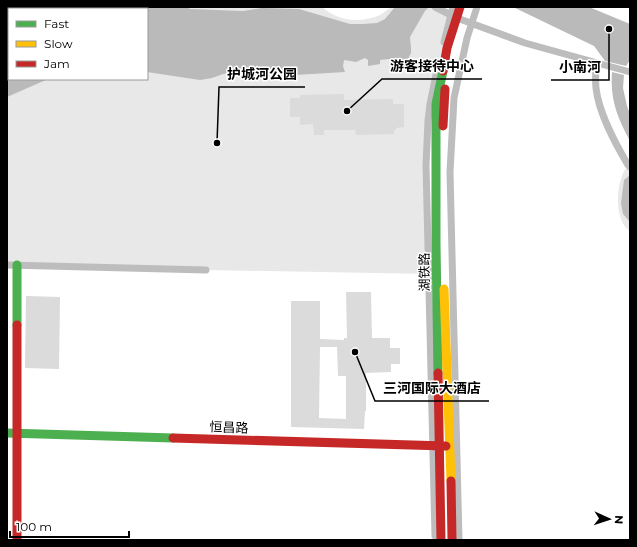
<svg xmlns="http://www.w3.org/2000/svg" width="637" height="547" font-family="Montserrat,'Noto Sans SC',sans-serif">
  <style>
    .green { fill: #e8e8e8 }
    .water { fill: #bababa }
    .building { fill: #dbdbdb; fill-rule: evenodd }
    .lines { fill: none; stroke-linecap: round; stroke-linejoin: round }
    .street { stroke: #bdbdbd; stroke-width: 7 }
    .fast { stroke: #4caf50; stroke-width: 9 }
    .slow { stroke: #ffc107; stroke-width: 9 }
    .jam { stroke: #c62828; stroke-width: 9 }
    .labels { text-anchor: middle; stroke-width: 3; stroke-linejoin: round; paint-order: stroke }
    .street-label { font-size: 13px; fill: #000; stroke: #fff }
    .leader { fill: none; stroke: #000; stroke-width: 1.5 }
    .callout-dot { fill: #000; stroke: #fff; stroke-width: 1.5 }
    .callout-label { font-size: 14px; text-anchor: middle; font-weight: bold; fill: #000; stroke: #fff; stroke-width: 3; stroke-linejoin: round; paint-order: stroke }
  </style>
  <rect width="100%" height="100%" fill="#fff"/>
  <!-- green -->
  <path class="green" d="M 87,7 L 322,7 C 338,21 360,24 380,15 C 384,13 388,8 393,7 C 397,6 432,6 436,8 C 441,9 446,12 450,15 L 428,121 L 429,274 L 206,270 L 7,265 L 7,17 L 9,17 L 9,79 L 147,79 L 147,9 L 75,9 Z
    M 628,165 L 630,167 L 630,231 C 616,223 616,193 621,179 C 622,174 625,170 628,165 Z"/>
  <!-- water -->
  <path class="water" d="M 99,7 L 187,7 L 190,9 L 243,11 L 262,8 L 299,9 L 350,24 L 363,24 L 377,23 L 385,19 L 395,7 L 429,7 L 425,11 L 410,37 L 411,48 L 411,53 L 408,59 L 398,62 L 398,58 L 380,60 L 380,64 L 368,66 L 368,60 L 365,58 L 356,62 L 344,60 L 343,66 L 345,72 L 295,75 L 260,68 L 223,74 L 212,78 L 200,80 L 147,72 L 147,9 L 93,9 Z
    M 513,7 L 589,7 L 630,24 L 630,60 L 626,66 L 605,61 L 594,46 Z
    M 7,22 L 9,22 L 9,79 L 48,79 L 7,97 Z
    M 612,72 L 624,75 L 623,88 L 627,106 L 630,114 L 630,141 C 617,117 610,100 612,72 Z
    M 630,175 L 630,222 L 623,214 L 621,203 L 624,180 Z"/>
  <!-- building -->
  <path class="building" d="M 344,94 L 344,100 L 393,99 L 393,104 L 404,104 L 404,127 L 396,128 L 396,130 L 394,130 L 394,134 L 356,135 L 355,130 L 324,130 L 324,135 L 314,135 L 313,124 L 300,125 L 300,117 L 290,117 L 290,98 L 300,98 L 300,95 Z
    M 346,292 L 371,292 L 372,338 L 390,338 L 390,348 L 400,348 L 400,364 L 391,364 L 391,372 L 366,373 L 366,411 L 365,411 L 364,429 L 291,427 L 291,301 L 320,301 L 320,339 L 344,340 L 344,338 L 347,338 ZM 320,347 L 337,347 L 338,376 L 346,376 L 346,419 L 319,418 Z
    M 26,296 L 60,297 L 59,369 L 25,368 Z"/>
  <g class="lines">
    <!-- street -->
    <path class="street" d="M 435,7 L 457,18 L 525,43 L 630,72
      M 444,42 L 453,7
      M 596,63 C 596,71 595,80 596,88 C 599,114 615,143 628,165 L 630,167
      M 7,265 L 206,270
      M 435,536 L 426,165 L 428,121 L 430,104 L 436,75
      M 459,540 L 450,172 L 454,98 L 467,38 L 477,7"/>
    <!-- fast -->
    <path class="fast" d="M 17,265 L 17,325
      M 438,373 L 436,244 L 436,104 L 443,71
      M 7,433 L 173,438"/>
    <!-- slow -->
    <path class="slow" d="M 444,289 L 451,481"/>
    <!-- jam -->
    <path class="jam" d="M 443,71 L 447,48 L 460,7
      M 443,126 L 445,89
      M 17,325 L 17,540
      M 438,373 L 441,540
      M 173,438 L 446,446
      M 451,481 L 452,540"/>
  </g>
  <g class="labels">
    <!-- street labels -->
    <g class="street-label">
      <text transform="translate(424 272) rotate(-91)" y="5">湖铁路</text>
      <text transform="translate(229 427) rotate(2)" y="5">恒昌路</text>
    </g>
  </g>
  <!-- callouts -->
  <path class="leader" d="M347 111L382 79H482M609 29L609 80H551M217 143L219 87H305M355 352L375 401H489"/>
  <g class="callout-dot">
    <circle cx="347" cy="111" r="4"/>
    <circle cx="609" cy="29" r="4"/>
    <circle cx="217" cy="143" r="4"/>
    <circle cx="355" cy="352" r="4"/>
  </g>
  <g class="callout-label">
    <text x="432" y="71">游客接待中心</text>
    <text x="580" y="72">小南河</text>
    <text x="262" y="79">护城河公园</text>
    <text x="432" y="393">三河国际大酒店</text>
  </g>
  <!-- border -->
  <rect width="637" height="547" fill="none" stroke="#000000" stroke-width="16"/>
  <!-- legend -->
  <rect x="8" y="8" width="140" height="72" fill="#ffffff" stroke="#999999"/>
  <rect x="16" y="21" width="20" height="6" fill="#4caf50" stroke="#999999"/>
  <text x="44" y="28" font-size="12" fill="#000000">Fast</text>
  <rect x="16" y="41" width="20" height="6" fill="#ffc107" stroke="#999999"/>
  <text x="44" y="48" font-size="12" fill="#000000">Slow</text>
  <rect x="16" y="61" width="20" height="6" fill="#c62828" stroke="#999999"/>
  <text x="44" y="68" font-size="12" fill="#000000">Jam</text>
  <!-- north arrow -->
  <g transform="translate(609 519) rotate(93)" stroke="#ffffff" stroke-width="3" paint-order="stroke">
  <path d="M0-3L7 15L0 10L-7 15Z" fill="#000000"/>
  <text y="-6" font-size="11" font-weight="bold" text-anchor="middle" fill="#000000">N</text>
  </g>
  <!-- scale -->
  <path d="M10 531v6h119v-6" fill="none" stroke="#000000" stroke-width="2"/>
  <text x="16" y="531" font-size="12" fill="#000000" stroke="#ffffff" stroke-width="3" paint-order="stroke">100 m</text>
</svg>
